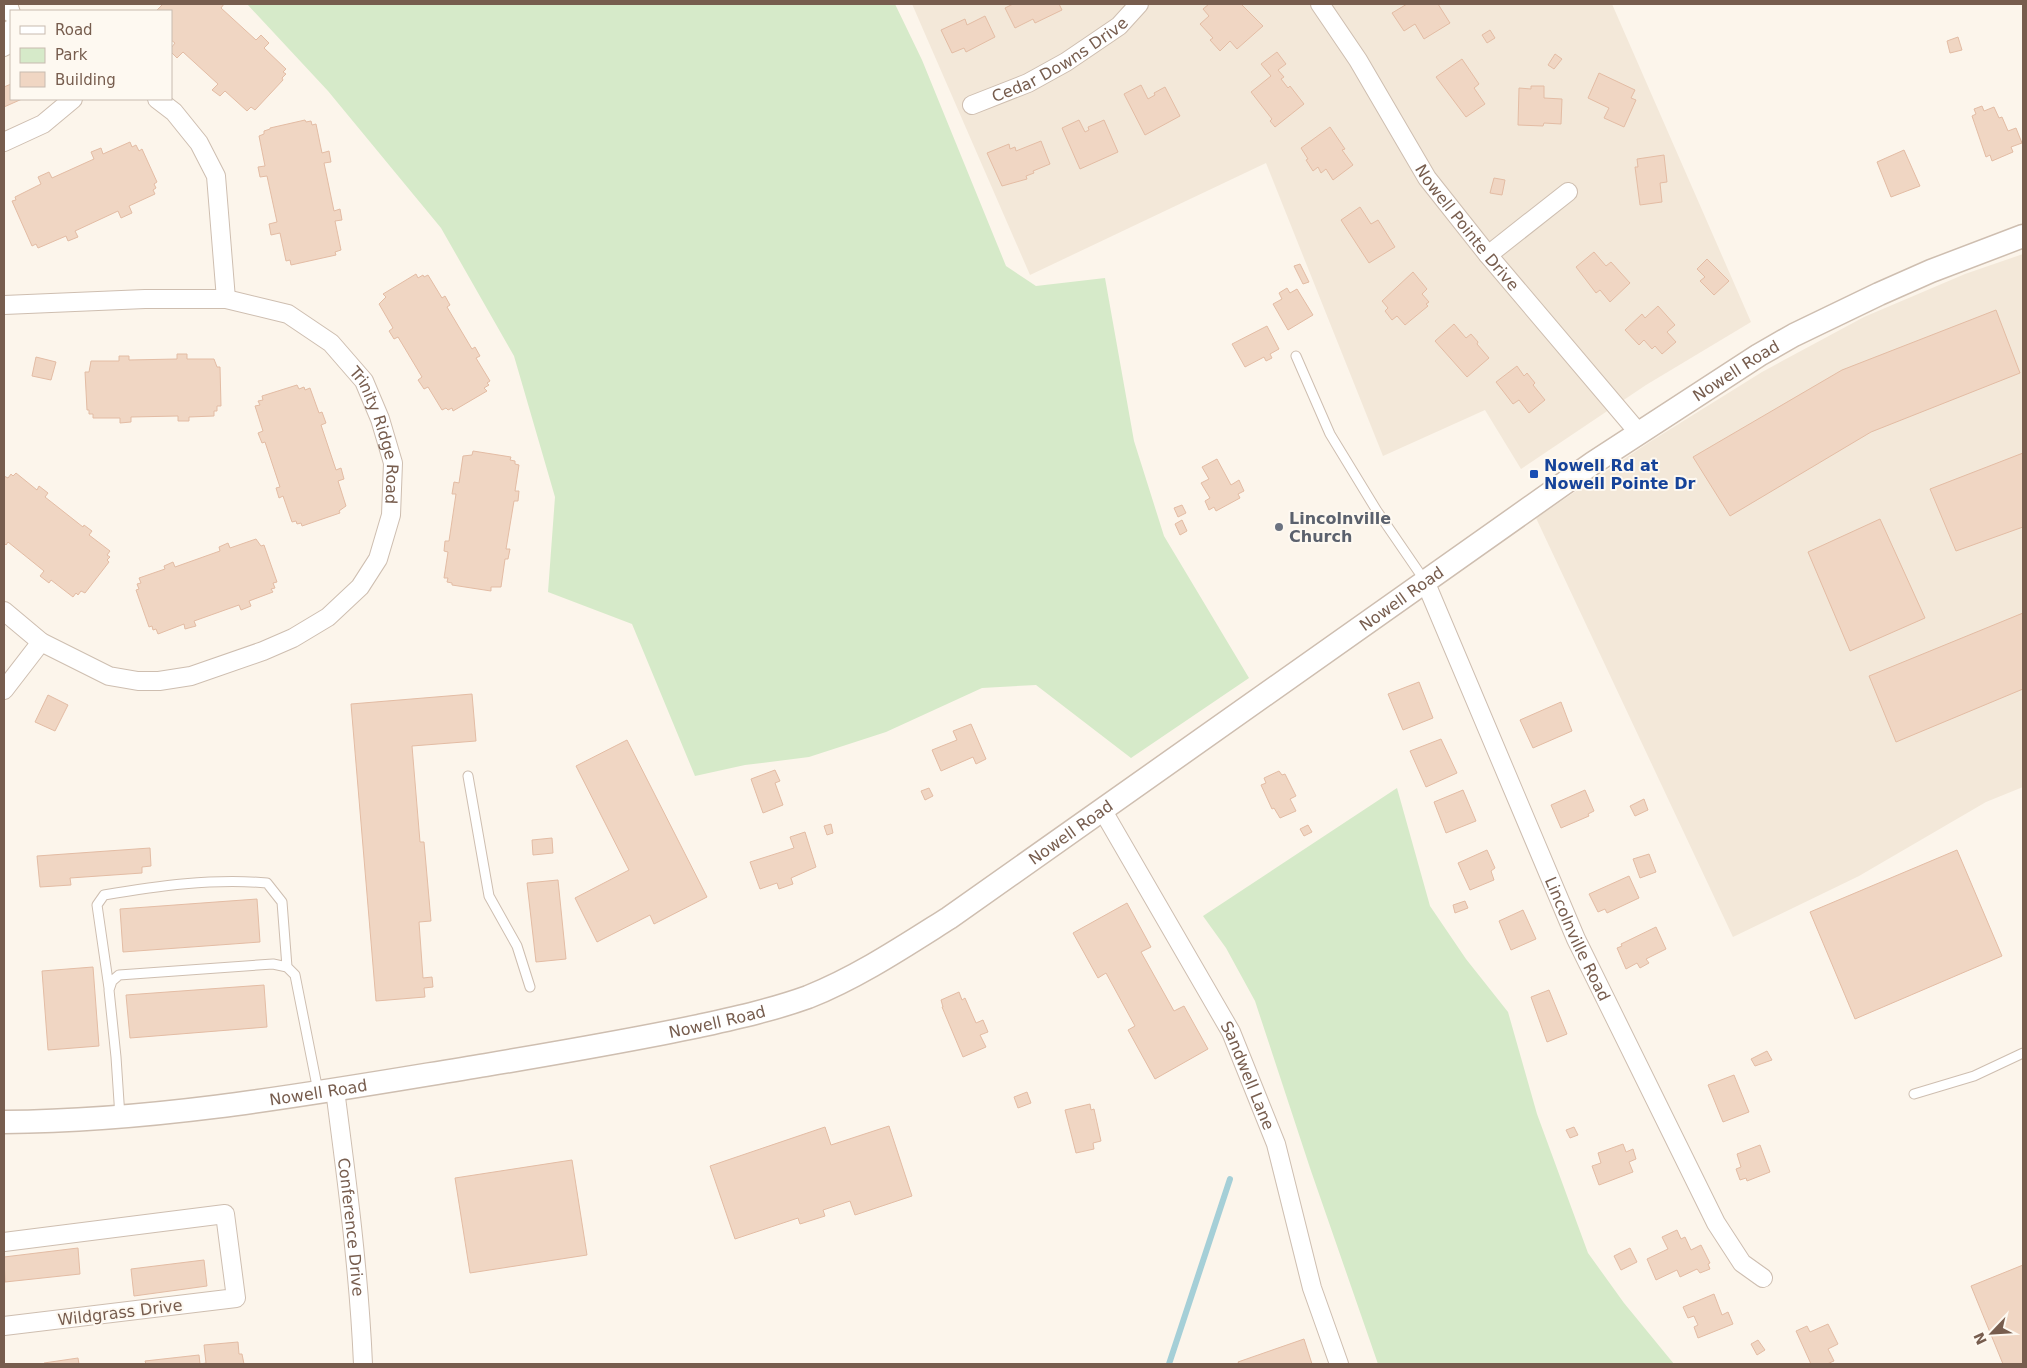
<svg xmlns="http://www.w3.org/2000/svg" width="2027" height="1368" font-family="'DejaVu Sans',sans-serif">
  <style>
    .residential { fill: #f3e8d9 }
    .green { fill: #d6eac9 }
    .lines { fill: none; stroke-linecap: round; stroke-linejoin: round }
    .stream { stroke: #a5cfd7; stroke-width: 6 }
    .building { fill: #f0d6c3; stroke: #e3bca4 }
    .service-casing { stroke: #cebeb0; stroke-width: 11 }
    .minor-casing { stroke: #cebeb0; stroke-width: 20 }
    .tertiary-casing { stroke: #cebeb0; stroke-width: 25 }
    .service { stroke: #fff; stroke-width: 9 }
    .minor { stroke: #fff; stroke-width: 18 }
    .tertiary { stroke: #fff; stroke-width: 22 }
    .transit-dot { fill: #1a4fb4; stroke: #fef9f1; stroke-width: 2 }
    .worship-dot { fill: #6b7280; stroke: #fef9f1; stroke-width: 2 }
    .labels { text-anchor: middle; stroke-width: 4; stroke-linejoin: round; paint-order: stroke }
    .street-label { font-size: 16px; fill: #775d4e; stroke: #fef9f1 }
    .transit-label { font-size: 16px; font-weight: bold; fill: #164399; stroke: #fef9f1; text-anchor: start }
    .worship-label { font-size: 16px; font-weight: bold; fill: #5b616d; stroke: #fef9f1; text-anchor: start }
  </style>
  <rect width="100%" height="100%" fill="#fcf5eb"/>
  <!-- residential -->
  <path class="residential" d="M 912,4 L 1612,4 L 1751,322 L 1646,385 L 1521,469 L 1485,410 L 1383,456 L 1266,163 L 1030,275 Z
    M 2023,254 L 2023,787 L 1986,802 L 1859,876 L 1733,937 L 1536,518 L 1648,443 L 1762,372 L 1864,317 L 1965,274 Z"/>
  <!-- green -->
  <path class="green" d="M 247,4 L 895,4 L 922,60 L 1006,266 L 1036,286 L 1105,278 L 1134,441 L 1164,536 L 1249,678 L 1131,758 L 1036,685 L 982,688 L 886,732 L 809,757 L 745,765 L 695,776 L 632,624 L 548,592 L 555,497 L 514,356 L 441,228 L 328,91 Z
    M 1397,788 L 1430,906 L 1466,959 L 1508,1012 L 1537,1114 L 1588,1253 L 1624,1303 L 1674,1364 L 1378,1364 L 1310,1168 L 1255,1001 L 1226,948 L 1203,916 Z"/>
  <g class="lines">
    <!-- stream -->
    <path class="stream" d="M 1169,1364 L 1230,1179"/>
  </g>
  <!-- building -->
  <path class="building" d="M 163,4 L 224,4 L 221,8 L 256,40 L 261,35 L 269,43 L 264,48 L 286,69 L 283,72 L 286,74 L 282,78 L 283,80 L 255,110 L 251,107 L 247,111 L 225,91 L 220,96 L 212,90 L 218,84 L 183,52 L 177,58 L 171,52 L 171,48 L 175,43 L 171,40 L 171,11 L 156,11 Z
    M 1013,4 L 1059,4 L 1062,10 L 1035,23 L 1033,19 L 1015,28 L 1005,8 Z
    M 1209,4 L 1241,4 L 1263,26 L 1237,49 L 1230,41 L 1220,51 L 1210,40 L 1213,38 L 1200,24 L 1209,16 L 1203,9 Z
    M 1407,4 L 1438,4 L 1450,23 L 1424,39 L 1415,24 L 1404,31 L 1392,13 Z
    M 985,16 L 995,37 L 966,52 L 964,48 L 952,53 L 941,30 L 965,19 L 967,25 Z
    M 1490,30 L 1495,38 L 1487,43 L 1482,35 Z
    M 1958,37 L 1962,50 L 1950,53 L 1947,41 Z
    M 1277,52 L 1286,64 L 1278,70 L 1284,77 L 1281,79 L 1288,88 L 1290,86 L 1304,104 L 1275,127 L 1270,121 L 1272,119 L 1251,92 L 1271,76 L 1261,64 Z
    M 1555,54 L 1562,59 L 1554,69 L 1548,65 Z
    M 1462,59 L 1479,84 L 1474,88 L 1485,104 L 1466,117 L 1436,77 Z
    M 1599,73 L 1635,90 L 1631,98 L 1636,100 L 1624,127 L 1604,118 L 1609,108 L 1588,98 Z
    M 11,84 L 11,99 L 22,99 L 4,107 L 4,87 Z
    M 1141,85 L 1148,99 L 1155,95 L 1154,93 L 1165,87 L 1180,116 L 1145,135 L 1124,94 Z
    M 1531,86 L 1544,86 L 1544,98 L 1562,99 L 1561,124 L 1544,123 L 1543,126 L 1518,125 L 1519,88 L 1531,89 Z
    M 1982,106 L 1984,111 L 1994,107 L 1999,118 L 2002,117 L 2008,131 L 2016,128 L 2022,143 L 2011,147 L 2013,152 L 1992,161 L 1990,155 L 1986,157 L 1972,116 L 1976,114 L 1974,109 Z
    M 305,120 L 306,122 L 311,121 L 312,125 L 316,124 L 322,153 L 329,151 L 331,162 L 324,163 L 334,211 L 340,209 L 342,220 L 335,221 L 341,250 L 335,252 L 336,255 L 291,265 L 290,260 L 286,261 L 280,233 L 271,235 L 269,224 L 277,222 L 267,176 L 260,177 L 258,167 L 265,166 L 259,136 L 264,134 L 264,131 L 270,129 L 270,128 Z
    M 1079,120 L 1085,132 L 1089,130 L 1088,127 L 1104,120 L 1118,152 L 1080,169 L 1062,128 Z
    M 1330,127 L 1345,149 L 1342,150 L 1353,165 L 1333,180 L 1326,169 L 1321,173 L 1318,167 L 1313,171 L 1306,160 L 1308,159 L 1301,148 Z
    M 1041,141 L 1050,164 L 1033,171 L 1034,173 L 1026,176 L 1027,179 L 1002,186 L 987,153 L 1009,144 L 1010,149 L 1015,147 L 1016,151 Z
    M 130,142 L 132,147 L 136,145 L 139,151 L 142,149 L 157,182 L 154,184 L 156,188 L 153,190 L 155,194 L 129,206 L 132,213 L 121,218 L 118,211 L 75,231 L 78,237 L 68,241 L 66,236 L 38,248 L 36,244 L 32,246 L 12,201 L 16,200 L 15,197 L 41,184 L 38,177 L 49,172 L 52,178 L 94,159 L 91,152 L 101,148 L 103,154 Z
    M 1904,150 L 1920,186 L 1891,197 L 1877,162 Z
    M 1664,155 L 1667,182 L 1660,183 L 1662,202 L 1640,205 L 1635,167 L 1638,167 L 1637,159 Z
    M 1494,178 L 1505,180 L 1502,195 L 1490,193 Z
    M 1360,207 L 1371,224 L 1378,220 L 1395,247 L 1369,263 L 1341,220 Z
    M 1594,252 L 1606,266 L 1611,262 L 1630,283 L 1610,302 L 1600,290 L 1596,293 L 1576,267 Z
    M 1707,259 L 1729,281 L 1714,295 L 1700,281 L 1705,277 L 1697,269 Z
    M 1300,264 L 1309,282 L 1303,284 L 1294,266 Z
    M 1413,272 L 1427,289 L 1422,294 L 1429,302 L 1426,304 L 1428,306 L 1405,325 L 1397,316 L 1392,320 L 1385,311 L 1388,308 L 1382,301 Z
    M 416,274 L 418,278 L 423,275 L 424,277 L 428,275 L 442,298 L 445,296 L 450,305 L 447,307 L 472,349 L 475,347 L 480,356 L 476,358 L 490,381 L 487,383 L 489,385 L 484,388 L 487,391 L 453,411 L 452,408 L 448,410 L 446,408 L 442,410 L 428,387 L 424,389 L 418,380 L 422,377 L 398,337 L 394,339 L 389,331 L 393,328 L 379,304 L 386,297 L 383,294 Z
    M 1287,288 L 1290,293 L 1297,289 L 1313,315 L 1288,330 L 1273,304 L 1282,299 L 1279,293 Z
    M 1658,306 L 1675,325 L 1667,332 L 1676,342 L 1662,354 L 1655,346 L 1652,349 L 1644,340 L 1639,345 L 1625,330 L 1642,314 L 1645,318 Z
    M 1996,310 L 2020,373 L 1871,432 L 1730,516 L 1693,457 L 1842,370 Z
    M 1454,324 L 1466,338 L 1471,334 L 1478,342 L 1477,344 L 1489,358 L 1467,377 L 1435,341 Z
    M 1267,326 L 1279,349 L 1270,354 L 1272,358 L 1266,361 L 1264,357 L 1245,367 L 1232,344 Z
    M 177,354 L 187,354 L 187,359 L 214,359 L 217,367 L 220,367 L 221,406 L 217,406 L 217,411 L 214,411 L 214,416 L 189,417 L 189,421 L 178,421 L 178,416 L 131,417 L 131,422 L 120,423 L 120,418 L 93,418 L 93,414 L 89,414 L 89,410 L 87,410 L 85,372 L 89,372 L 91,361 L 119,361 L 119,356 L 129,356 L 129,360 L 177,359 Z
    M 36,357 L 56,362 L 51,380 L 32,376 Z
    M 1517,366 L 1524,376 L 1527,373 L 1535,383 L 1533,385 L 1545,400 L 1529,413 L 1519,400 L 1513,404 L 1496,382 Z
    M 297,385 L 299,389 L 304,387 L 305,390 L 310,388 L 319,413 L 322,412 L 326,423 L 321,425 L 336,470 L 341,468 L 344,479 L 338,481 L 346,506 L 339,511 L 340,513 L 302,526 L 301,523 L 297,524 L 296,521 L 292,522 L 283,496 L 279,498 L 276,488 L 280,487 L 265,442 L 262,443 L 258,433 L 263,431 L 255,406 L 260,405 L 258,401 L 263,400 L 262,396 Z
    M 473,451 L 511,457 L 510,460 L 515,461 L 515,464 L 519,465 L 515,491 L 519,491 L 518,501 L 514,501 L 506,549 L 510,549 L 508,559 L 505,559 L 501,587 L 491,587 L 491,591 L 452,585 L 452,583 L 447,582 L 448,578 L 444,578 L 448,552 L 444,551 L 445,541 L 449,541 L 456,494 L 452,494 L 454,482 L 459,483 L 463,456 L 472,455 Z
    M 2023,453 L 2023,527 L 1956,551 L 1930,489 Z
    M 1217,459 L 1231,485 L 1239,480 L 1244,491 L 1238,494 L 1240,498 L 1216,511 L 1214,507 L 1209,510 L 1205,501 L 1210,498 L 1201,483 L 1209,479 L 1202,467 Z
    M 16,473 L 37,490 L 39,486 L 48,493 L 45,497 L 83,527 L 84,525 L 92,531 L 89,535 L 110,551 L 107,555 L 110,557 L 107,560 L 109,562 L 85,593 L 81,591 L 78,595 L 76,593 L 73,597 L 51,580 L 49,583 L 40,576 L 44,571 L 8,542 L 6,545 L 4,543 L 4,476 L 8,478 L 11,474 L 13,476 Z
    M 1182,505 L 1186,513 L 1178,517 L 1174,508 Z
    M 1880,519 L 1925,618 L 1850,651 L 1808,552 Z
    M 1182,520 L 1187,531 L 1180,535 L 1175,524 Z
    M 256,539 L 261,546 L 264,545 L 277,582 L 273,583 L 275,588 L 271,589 L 273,592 L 249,601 L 251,606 L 241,610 L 239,605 L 194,621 L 196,626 L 185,629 L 184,624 L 158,634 L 156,629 L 153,630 L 152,626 L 149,627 L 136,590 L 139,589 L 137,584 L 141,583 L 139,578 L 165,569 L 164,566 L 173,562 L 175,567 L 220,551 L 219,547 L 228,543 L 230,548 Z
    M 2023,613 L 2023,689 L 1896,742 L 1869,676 Z
    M 1419,682 L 1433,718 L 1403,730 L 1388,694 Z
    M 472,694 L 476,741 L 412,746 L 420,842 L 424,842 L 431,921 L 419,922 L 423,978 L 432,977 L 433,987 L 424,988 L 425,997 L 376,1001 L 351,704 Z
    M 48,695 L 68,705 L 55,731 L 35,722 Z
    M 1561,702 L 1572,731 L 1533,748 L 1520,720 Z
    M 971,724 L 986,759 L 976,764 L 973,757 L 941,771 L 932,750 L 957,740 L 953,731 Z
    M 1441,739 L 1457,773 L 1426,787 L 1410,751 Z
    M 627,740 L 707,897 L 654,924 L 650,915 L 597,942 L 575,898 L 629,870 L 576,766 Z
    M 775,770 L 780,781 L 775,783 L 783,805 L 763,813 L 751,779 Z
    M 1279,771 L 1282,775 L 1285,774 L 1296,796 L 1290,799 L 1296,811 L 1280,818 L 1274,808 L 1272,809 L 1261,785 L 1266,783 L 1264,778 Z
    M 929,788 L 933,796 L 925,800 L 921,791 Z
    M 1463,790 L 1476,821 L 1446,833 L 1434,802 Z
    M 1585,790 L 1594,811 L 1588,814 L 1589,816 L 1561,828 L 1551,805 Z
    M 1644,799 L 1648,810 L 1635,816 L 1630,806 Z
    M 831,824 L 833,833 L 827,835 L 824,826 Z
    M 1308,825 L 1312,832 L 1304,836 L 1300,829 Z
    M 805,832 L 816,867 L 791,878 L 793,884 L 779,889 L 777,883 L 760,889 L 750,862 L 794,848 L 790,837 Z
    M 552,838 L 553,853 L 533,855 L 532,840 Z
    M 150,848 L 151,866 L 142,867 L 142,873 L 70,878 L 71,885 L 40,887 L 37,856 Z
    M 1487,850 L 1495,868 L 1491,871 L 1494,880 L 1470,890 L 1458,863 Z
    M 1957,850 L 2002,956 L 1855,1019 L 1810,912 Z
    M 1649,854 L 1656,872 L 1640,878 L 1633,859 Z
    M 1629,876 L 1639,898 L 1607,913 L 1605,909 L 1598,912 L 1589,894 Z
    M 558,880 L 566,959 L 536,962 L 527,883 Z
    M 257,899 L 260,942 L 123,952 L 120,909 Z
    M 1465,901 L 1468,908 L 1455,913 L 1453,905 Z
    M 1127,903 L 1151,947 L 1141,952 L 1174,1011 L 1184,1006 L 1208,1049 L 1155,1079 L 1128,1030 L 1135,1026 L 1106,973 L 1098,978 L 1073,933 Z
    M 1523,910 L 1536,939 L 1511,950 L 1499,921 Z
    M 1656,927 L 1666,949 L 1646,959 L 1649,963 L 1640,968 L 1637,963 L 1626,969 L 1617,948 L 1622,946 L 1621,944 Z
    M 93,967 L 99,1046 L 48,1050 L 42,971 Z
    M 264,985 L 267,1027 L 130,1038 L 126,995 Z
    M 1549,990 L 1567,1034 L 1547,1042 L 1531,997 Z
    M 959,992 L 962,1000 L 965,998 L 976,1023 L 983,1020 L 988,1032 L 980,1035 L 986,1047 L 963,1057 L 942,1007 L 943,1007 L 941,1000 Z
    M 1767,1051 L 1772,1060 L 1755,1066 L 1751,1059 Z
    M 1734,1075 L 1749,1112 L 1723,1122 L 1708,1085 Z
    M 1027,1092 L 1031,1103 L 1018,1108 L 1014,1097 Z
    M 1090,1104 L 1091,1110 L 1094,1109 L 1101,1141 L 1093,1143 L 1094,1149 L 1076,1153 L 1065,1110 Z
    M 889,1126 L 912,1196 L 855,1215 L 850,1201 L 823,1210 L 825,1216 L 800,1224 L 798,1218 L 735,1239 L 710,1166 L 825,1127 L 831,1145 Z
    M 1574,1127 L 1578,1135 L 1570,1138 L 1566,1130 Z
    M 1623,1144 L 1626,1152 L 1633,1149 L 1636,1159 L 1629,1162 L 1633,1172 L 1599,1185 L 1592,1166 L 1601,1163 L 1598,1153 Z
    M 1760,1145 L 1770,1172 L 1747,1181 L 1746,1178 L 1740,1180 L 1736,1169 L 1741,1167 L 1737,1154 Z
    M 572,1160 L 587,1255 L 470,1273 L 455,1178 Z
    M 1677,1230 L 1681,1239 L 1685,1237 L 1691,1250 L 1701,1245 L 1710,1263 L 1708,1264 L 1710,1269 L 1700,1273 L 1697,1269 L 1680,1277 L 1677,1270 L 1656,1280 L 1647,1259 L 1668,1249 L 1662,1237 Z
    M 78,1248 L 80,1274 L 5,1282 L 4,1257 Z
    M 1630,1248 L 1637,1262 L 1621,1270 L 1614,1256 Z
    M 204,1260 L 207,1286 L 134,1296 L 131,1269 Z
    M 2023,1265 L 2023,1364 L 2003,1364 L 1971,1286 Z
    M 1714,1294 L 1722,1315 L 1728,1312 L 1733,1324 L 1698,1338 L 1694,1327 L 1698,1325 L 1694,1316 L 1688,1318 L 1683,1307 Z
    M 1828,1324 L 1838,1344 L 1828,1349 L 1834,1361 L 1827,1364 L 1811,1364 L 1796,1331 L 1807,1326 L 1810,1332 Z
    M 1304,1339 L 1312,1364 L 1239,1364 L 1238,1362 Z
    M 1758,1340 L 1765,1350 L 1757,1355 L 1751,1344 Z
    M 238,1342 L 239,1354 L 242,1354 L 244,1364 L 146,1364 L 145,1361 L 199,1355 L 200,1364 L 206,1363 L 204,1345 Z
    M 78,1358 L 79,1364 L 44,1364 L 44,1363 Z"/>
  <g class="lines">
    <defs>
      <path id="service" d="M 1296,356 L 1330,434 L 1377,511 L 1425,581
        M 468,776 L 489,896 L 517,946 L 530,987
        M 109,988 L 97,905 L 104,895 C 157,886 213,878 267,883 L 282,902 L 287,967
        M 1914,1094 L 1974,1076 L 2023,1053
        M 120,1117 L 116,1057 L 109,990 L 112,981 L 119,975 L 273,964 L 287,967 L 295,975 L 318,1091"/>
      <g id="minor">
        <path d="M 8,4 L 11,13"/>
        <path id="s1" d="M 1320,4 L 1358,60 L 1427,178 L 1488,255 L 1638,432"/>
        <path d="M 4,47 L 9,39 L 11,29"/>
        <path d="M 157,99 L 174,112 L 199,143 L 216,176 L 226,299"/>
        <path id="s2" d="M 972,105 L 1028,83 L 1066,62 L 1119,26 L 1139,4"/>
        <path d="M 4,142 L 43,124 L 73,99"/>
        <path d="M 1488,255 L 1568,192"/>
        <path id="s3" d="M 4,305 L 145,299 L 226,299 L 288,314 L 331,343 L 364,381 L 380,419 L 393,463 L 391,515 L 378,559 L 360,587 L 328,617 L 293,638 L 263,651 L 191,676 L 159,681 L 138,681 L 109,676 L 41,642 L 4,611"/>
        <path id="s4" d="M 1425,581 L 1576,939 L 1716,1223 L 1742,1263 L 1763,1278"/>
        <path d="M 4,690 L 41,642"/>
        <path id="s5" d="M 1103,811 L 1231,1032 L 1276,1144 L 1312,1288 L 1339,1364"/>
        <path id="s6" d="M 335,1090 C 347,1181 359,1272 363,1364"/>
        <path d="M 4,1242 L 225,1214 L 236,1298 L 4,1326"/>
      </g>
      <g id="tertiary">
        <path id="s7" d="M 4,1122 C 166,1121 326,1091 486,1065 C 557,1053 628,1041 699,1026 C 735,1018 772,1010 808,997 C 858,977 903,947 949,918 L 1593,463 L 1759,355 L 1794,335 L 1879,294 L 1931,271 L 2023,236"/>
      </g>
    </defs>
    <!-- service casing -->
    <use href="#service" class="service-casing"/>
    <!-- minor casing -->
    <use href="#minor" class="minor-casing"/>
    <!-- tertiary casing -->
    <use href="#tertiary" class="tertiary-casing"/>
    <!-- service -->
    <use href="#service" class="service"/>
    <!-- minor -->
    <use href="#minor" class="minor"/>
    <!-- tertiary -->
    <use href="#tertiary" class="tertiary"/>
  </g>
  <!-- markers -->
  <rect class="transit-dot" x="1529" y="469" width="10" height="10" rx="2.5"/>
  <circle class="worship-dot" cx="1279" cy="527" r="5"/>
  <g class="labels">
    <!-- street labels -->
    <g class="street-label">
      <text dy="6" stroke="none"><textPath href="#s2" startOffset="99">Cedar Downs Drive</textPath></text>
      <text dy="6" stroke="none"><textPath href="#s1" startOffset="268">Nowell Pointe Drive</textPath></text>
      <text dy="6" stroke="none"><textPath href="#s7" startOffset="1936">Nowell Road</textPath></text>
      <text dy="6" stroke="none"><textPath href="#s3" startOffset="444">Trinity Ridge Road</textPath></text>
      <text dy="6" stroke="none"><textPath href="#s7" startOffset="1531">Nowell Road</textPath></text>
      <text dy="6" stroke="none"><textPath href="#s7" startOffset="1126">Nowell Road</textPath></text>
      <text dy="6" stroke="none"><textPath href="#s4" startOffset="389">Lincolnville Road</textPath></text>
      <text dy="6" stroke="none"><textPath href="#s7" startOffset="721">Nowell Road</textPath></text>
      <text dy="6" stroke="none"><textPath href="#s5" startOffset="302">Sandwell Lane</textPath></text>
      <text dy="6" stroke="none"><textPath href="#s7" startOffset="316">Nowell Road</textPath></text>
      <text dy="6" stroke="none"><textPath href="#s6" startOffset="138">Conference Drive</textPath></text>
      <text transform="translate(120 1312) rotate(-7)" y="6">Wildgrass Drive</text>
    </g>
    <!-- transit labels -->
    <g class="transit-label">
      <text x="1544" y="471">Nowell Rd at<tspan x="1544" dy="18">Nowell Pointe Dr</tspan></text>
    </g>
    <!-- worship labels -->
    <g class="worship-label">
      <text x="1289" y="524">Lincolnville<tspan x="1289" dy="18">Church</tspan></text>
    </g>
  </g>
  <!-- border -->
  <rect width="2027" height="1368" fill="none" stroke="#775d4e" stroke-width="10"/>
  <!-- legend -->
  <rect x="10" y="10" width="162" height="90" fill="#fef9f1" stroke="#c8bbb0"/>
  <rect x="20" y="26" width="25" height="8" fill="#ffffff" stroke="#c8bbb0"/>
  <text x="55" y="35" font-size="15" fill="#775d4e">Road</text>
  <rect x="20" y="48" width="25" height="15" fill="#d6eac9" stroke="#c8bbb0"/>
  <text x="55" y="60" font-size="15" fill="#775d4e">Park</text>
  <rect x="20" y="72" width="25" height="15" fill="#f0d6c3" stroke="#c8bbb0"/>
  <text x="55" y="85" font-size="15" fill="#775d4e">Building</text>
  <!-- north arrow -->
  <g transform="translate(1992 1333) rotate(245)" stroke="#fef9f1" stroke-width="4" paint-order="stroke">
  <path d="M0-4L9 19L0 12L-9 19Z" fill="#775d4e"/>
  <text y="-8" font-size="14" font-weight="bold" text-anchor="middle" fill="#775d4e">N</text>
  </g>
</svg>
